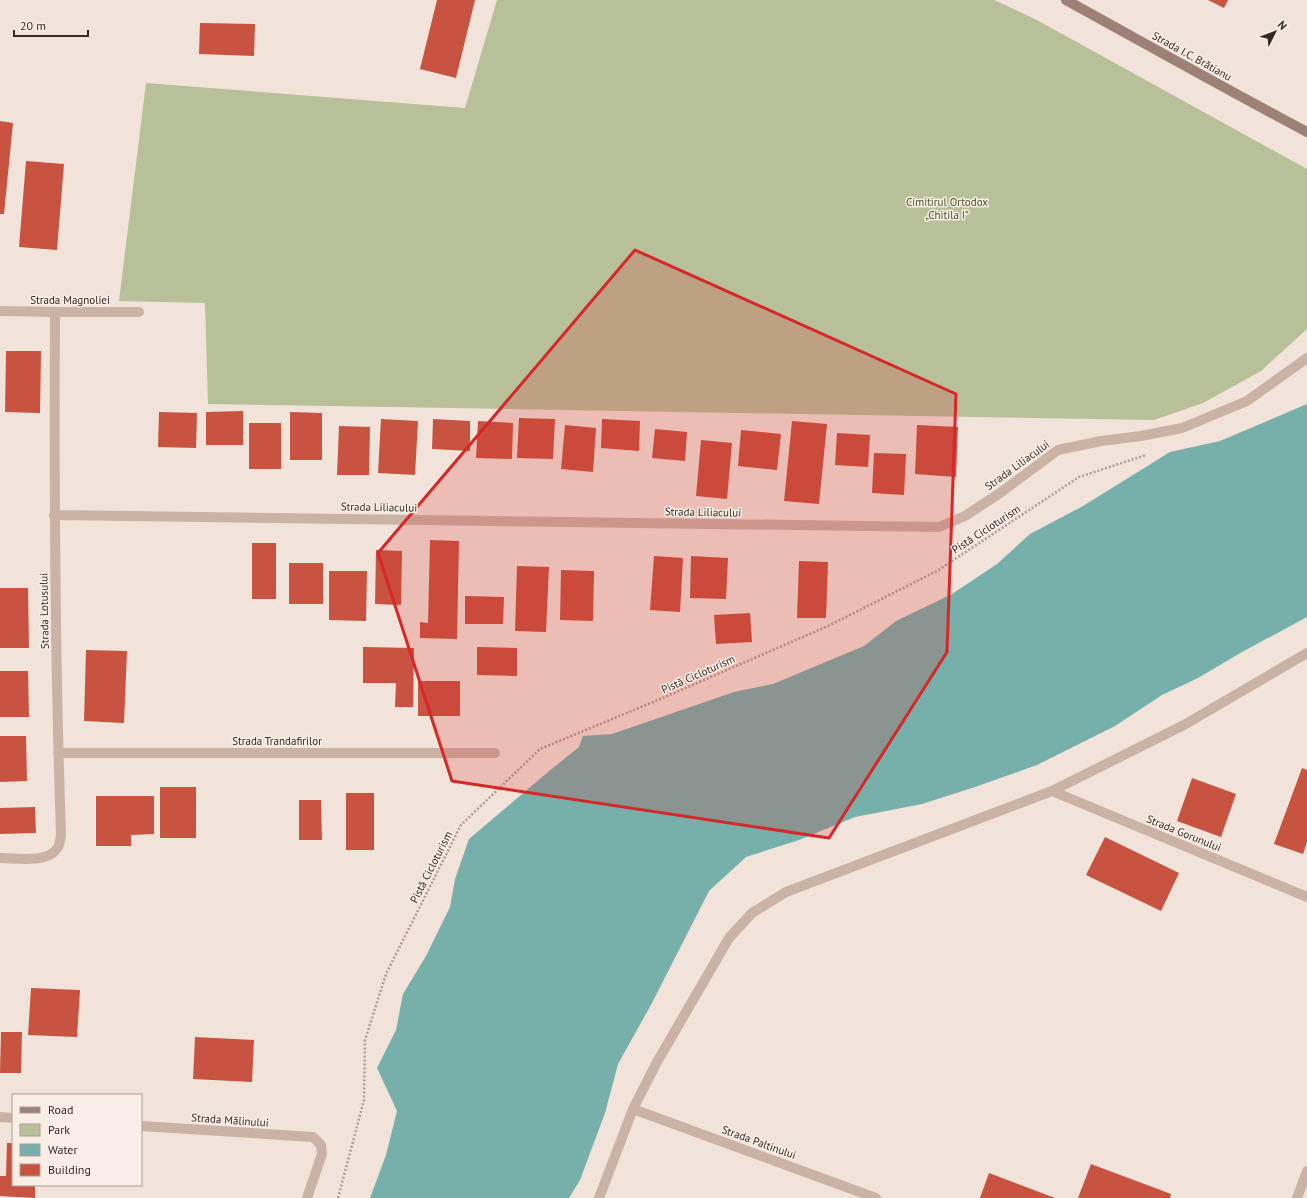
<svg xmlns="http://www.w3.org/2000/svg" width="1307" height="1198" font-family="'PT Sans',sans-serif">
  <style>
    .green { fill: #b7c099 }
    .water { fill: #77afab }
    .building { fill: #c85341 }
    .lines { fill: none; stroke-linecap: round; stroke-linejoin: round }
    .path { stroke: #b59b8f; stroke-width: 2.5; stroke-dasharray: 2 2; stroke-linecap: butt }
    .minor { stroke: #cab2a5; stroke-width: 10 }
    .secondary { stroke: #9d8076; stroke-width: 10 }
    .marked { fill: #d62828; fill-opacity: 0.2; stroke: #d62828; stroke-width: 3; stroke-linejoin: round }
    .labels { text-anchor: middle; stroke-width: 3; stroke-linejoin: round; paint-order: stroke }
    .street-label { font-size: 11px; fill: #352926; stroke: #f9eee5 }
    .park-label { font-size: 11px; fill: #49542a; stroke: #f9eee5 }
  </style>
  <rect width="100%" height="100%" fill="#f1e3d9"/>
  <!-- green -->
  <path class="green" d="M 497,0 L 994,0 L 1035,19 L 1307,169 L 1307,329 L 1261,371 L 1203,403 L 1154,420 L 208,404 L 205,303 L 119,301 L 146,83 L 465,108 Z"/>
  <!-- water -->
  <path class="water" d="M 1307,404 L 1307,617 L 1242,652 L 1198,678 L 1162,695 L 1115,726 L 1037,765 L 975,787 L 922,804 L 855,817 L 799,840 L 746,857 L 709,891 L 652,1003 L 618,1064 L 605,1113 L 580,1180 L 569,1198 L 370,1198 L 386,1155 L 397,1111 L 377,1068 L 396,1030 L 403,994 L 426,956 L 450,907 L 455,879 L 469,839 L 548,772 L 579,747 L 583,736 L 612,734 L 734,692 L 773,684 L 864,646 L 896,621 L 952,594 L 997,564 L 1030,534 L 1083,506 L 1170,452 L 1220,441 Z"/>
  <!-- building -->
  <path class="building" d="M 437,0 L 475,0 L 456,78 L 420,69 Z
    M 1208,0 L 1228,0 L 1224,8 Z
    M 200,23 L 255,24 L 254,56 L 199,54 Z
    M 0,121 L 13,123 L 4,214 L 0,214 Z
    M 26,161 L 64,164 L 57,250 L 19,247 Z
    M 6,351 L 41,351 L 40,413 L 5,412 Z
    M 243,411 L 243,445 L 206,445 L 206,412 Z
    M 159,412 L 197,413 L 196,448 L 158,447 Z
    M 290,412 L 322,413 L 322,460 L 290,460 Z
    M 519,418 L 555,419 L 553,459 L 517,458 Z
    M 381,419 L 418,421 L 415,475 L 378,473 Z
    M 433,419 L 470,421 L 470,451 L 432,449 Z
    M 602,419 L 640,421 L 639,451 L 601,448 Z
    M 478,421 L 513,423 L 512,459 L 476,458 Z
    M 792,421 L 827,424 L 819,504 L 784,501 Z
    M 249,423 L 281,423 L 281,469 L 249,469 Z
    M 565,425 L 596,428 L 593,472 L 561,469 Z
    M 917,425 L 958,427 L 956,477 L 915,474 Z
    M 339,426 L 370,427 L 369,475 L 337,475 Z
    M 655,429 L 687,432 L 685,461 L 652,458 Z
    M 741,430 L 781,434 L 777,470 L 738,466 Z
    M 837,433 L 870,435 L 868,467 L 835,465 Z
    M 701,440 L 732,443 L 727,499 L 696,496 Z
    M 874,453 L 906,454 L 904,495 L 872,493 Z
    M 430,540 L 459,541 L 457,639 L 420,638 L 420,622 L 428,623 Z
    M 252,543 L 276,543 L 276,599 L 252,599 Z
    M 376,550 L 402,551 L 401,605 L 375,604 Z
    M 654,556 L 683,558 L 680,612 L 650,610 Z
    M 691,556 L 728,558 L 726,599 L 690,598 Z
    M 799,561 L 828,562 L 826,618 L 797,618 Z
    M 289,563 L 323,563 L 323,604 L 289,604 Z
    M 517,566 L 549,567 L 546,632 L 515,631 Z
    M 561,570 L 594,571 L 593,621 L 560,620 Z
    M 329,571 L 367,571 L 366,621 L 329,620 Z
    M 0,588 L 28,588 L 29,648 L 0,648 Z
    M 465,596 L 504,597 L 503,624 L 465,624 Z
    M 750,613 L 752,642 L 716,644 L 714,615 Z
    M 363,647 L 414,648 L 413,707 L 395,707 L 396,683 L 363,683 Z
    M 477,647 L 517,648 L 517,676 L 477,675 Z
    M 86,650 L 127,651 L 124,723 L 84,721 Z
    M 0,671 L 28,671 L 29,717 L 0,717 Z
    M 418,681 L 460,681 L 460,716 L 418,716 Z
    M 0,736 L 26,736 L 27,781 L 0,782 Z
    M 1302,768 L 1307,770 L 1307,842 L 1303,854 L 1274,844 Z
    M 1192,778 L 1236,794 L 1221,837 L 1177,821 Z
    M 160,787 L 196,787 L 196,838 L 160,838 Z
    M 346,793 L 374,793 L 374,850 L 346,850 Z
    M 96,796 L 154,796 L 154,834 L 131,835 L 131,846 L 96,846 Z
    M 299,800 L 321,800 L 322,840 L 299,840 Z
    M 35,807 L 36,833 L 0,834 L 0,808 Z
    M 1105,837 L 1179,873 L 1161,911 L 1086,875 Z
    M 31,988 L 80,990 L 77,1037 L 28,1035 Z
    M 1,1032 L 22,1032 L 21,1073 L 0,1073 Z
    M 195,1037 L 254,1040 L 252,1082 L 193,1079 Z
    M 7,1143 L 13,1143 L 13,1185 L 35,1185 L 35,1198 L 0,1196 L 0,1176 L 6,1176 Z
    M 1091,1164 L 1171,1194 L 1170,1198 L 1078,1198 Z
    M 989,1173 L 1055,1198 L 980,1198 Z"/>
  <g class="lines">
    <!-- path -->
    <path class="path" d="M 338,1198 L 364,1100 L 365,1040 L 386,974 L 461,825 L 540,749 L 658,700 L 828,626 L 937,571 L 1079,477 L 1146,455"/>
    <!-- minor -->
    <path class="minor" d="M 0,311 L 55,312 L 139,312
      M 54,515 L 939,527 L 965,516 L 1000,493 L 1058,450 L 1101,441 L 1141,436 L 1182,428 L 1247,401 L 1307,358
      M 58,753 L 495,753
      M 1052,791 L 1307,897
      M 0,858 C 15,858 46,863 56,850 C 60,846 60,840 61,835 C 55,661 54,487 55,312
      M 633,1109 L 876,1198
      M 0,1117 L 13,1118
      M 141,1126 L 313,1137 L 321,1145 L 322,1154 L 307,1198
      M 599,1198 L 633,1109 L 657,1062 L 729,938 L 752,913 L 786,892 L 1052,791 L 1184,725 L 1307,653
      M 1297,1198 L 1307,1171"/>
    <!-- secondary -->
    <path class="secondary" d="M 1066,0 C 1146,44 1226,89 1307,132"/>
  </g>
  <!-- marked area -->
  <path class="marked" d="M 635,250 L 956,394 L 947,652 L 829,838 L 452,781 L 378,553 Z"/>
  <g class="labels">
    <!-- street labels -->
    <g class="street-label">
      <text transform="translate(1192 56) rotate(29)" y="4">Strada I.C. Brătianu</text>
      <text x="70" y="304">Strada Magnoliei</text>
      <text transform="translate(1017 465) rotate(-36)" y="4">Strada Liliacului</text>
      <text transform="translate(379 507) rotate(1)" y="4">Strada Liliacului</text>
      <text transform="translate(703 512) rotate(1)" y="4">Strada Liliacului</text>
      <text transform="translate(986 529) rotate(-33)" y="4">Pistă Cicloturism</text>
      <text transform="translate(44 611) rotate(-91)" y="4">Strada Lotusului</text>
      <text transform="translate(698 674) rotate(-24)" y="4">Pistă Cicloturism</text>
      <text x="277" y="745">Strada Trandafirilor</text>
      <text transform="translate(1184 833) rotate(22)" y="4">Strada Gorunului</text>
      <text transform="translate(431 867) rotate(-63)" y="4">Pistă Cicloturism</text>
      <text transform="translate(230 1120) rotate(4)" y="4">Strada Mălinului</text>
      <text transform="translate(759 1142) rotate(20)" y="4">Strada Paltinului</text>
    </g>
    <!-- park labels -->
    <g class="park-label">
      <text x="947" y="206">Cimitirul Ortodox<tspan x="947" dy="13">„Chitila I”</tspan></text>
    </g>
  </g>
  <!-- legend -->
  <rect x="12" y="1094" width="130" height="92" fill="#f9eee5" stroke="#ab9f99"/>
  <rect x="20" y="1107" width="20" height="6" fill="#9d8076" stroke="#ab9f99"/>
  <text x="48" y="1114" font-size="12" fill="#352926">Road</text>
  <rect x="20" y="1124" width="20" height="12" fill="#b7c099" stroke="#ab9f99"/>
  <text x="48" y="1134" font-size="12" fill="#352926">Park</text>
  <rect x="20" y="1144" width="20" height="12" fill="#77afab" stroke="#ab9f99"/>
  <text x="48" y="1154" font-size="12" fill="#352926">Water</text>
  <rect x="20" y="1164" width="20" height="12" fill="#c85341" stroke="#ab9f99"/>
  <text x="48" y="1174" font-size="12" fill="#352926">Building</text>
  <!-- north arrow -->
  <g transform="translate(1275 32) rotate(48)" stroke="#f9eee5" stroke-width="3" paint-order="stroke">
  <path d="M0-3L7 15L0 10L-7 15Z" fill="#352926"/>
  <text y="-6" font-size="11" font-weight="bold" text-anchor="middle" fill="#352926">N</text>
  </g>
  <!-- scale -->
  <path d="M14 30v6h74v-6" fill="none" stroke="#352926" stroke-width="2"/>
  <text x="20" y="30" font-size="12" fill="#352926" stroke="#f9eee5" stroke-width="3" paint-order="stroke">20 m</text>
</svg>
